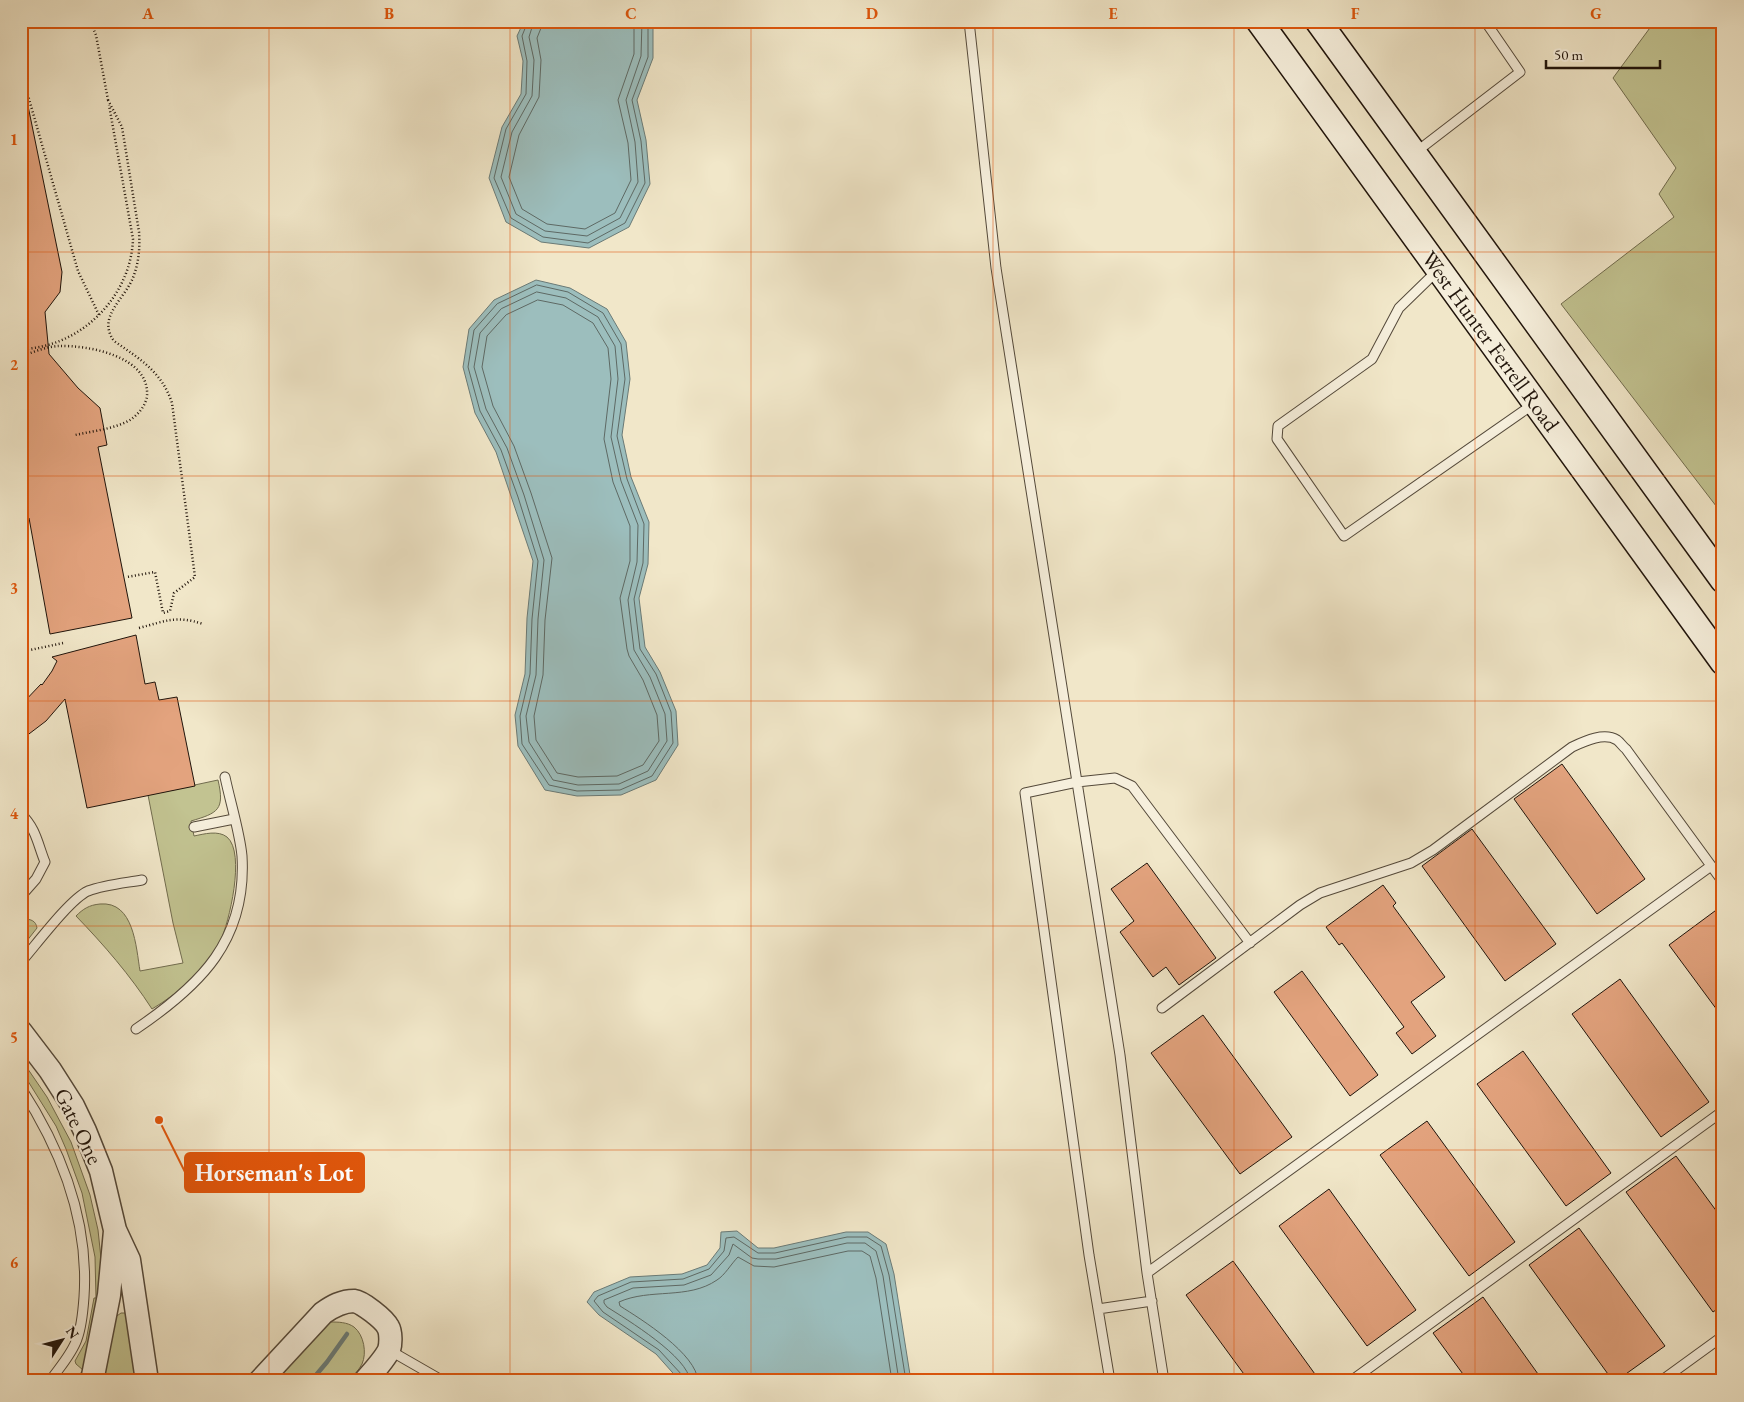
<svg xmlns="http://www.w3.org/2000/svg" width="1744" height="1402" font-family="'EB Garamond',serif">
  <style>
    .green { fill: #c2c391; stroke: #716c4e }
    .water { fill: #9cbebd; stroke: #6a7a76 }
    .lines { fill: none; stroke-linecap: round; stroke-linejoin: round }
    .shore { stroke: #5e6964; stroke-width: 1 }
    .stream { stroke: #6a7a76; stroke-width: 4.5 }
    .building { fill: #e3a37e; stroke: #20140b }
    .service-casing { stroke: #54493a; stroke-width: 11 }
    .tertiary-casing { stroke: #54493a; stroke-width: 25 }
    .secondary-casing { stroke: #20140b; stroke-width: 28 }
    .path { stroke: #20140b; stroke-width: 2.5; stroke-dasharray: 1 2.5; stroke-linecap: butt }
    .service { stroke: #f6efdc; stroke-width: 9 }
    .tertiary { stroke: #f6efdc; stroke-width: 22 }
    .secondary { stroke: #f6efdc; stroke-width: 25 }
    .grid { fill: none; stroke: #de560c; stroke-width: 1; stroke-opacity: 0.55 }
    .labels { text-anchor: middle; stroke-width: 4.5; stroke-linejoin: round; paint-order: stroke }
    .street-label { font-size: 22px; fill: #20140b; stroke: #f6efdc }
    .leader { fill: none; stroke: #de560c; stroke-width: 2 }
    .callout-dot { fill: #de560c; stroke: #f6efdc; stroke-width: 2 }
    .callout { fill: #de560c; stroke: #de560c; stroke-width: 2 }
    .callout-label { font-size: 24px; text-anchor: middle; font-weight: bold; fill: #fff }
    .neatline { fill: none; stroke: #de560c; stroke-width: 2 }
    .grid-label { font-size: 16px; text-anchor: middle; font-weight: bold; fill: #de560c }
  </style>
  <rect width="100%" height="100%" fill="#f1e7c9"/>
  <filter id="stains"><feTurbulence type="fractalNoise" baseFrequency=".004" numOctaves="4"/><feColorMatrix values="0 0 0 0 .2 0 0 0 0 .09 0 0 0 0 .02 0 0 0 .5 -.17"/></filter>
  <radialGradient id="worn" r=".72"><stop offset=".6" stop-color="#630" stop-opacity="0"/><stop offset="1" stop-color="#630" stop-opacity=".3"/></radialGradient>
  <!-- green -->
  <path class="green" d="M 1655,21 L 1723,21 L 1723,515 L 1561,304 L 1674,217 L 1659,194 L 1676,168 L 1613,78 Z
    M 218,780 C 225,810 218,813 191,821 L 194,836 C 204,834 218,830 227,837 C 246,853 229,923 220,942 C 205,970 179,993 152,1009 C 130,975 104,945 76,916 C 83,909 89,905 100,904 C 134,901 136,947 140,971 L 183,963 L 173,923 L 148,795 Z
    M 24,919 C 31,919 36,921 37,928 L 26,942 L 21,943 L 21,921 Z
    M 21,1059 L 47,1097 L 71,1142 L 90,1195 L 98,1230 L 103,1277 L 84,1381 L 75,1381 L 83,1370 L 76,1364 L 75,1361 L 86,1341 L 94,1298 L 96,1298 L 95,1257 L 82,1193 L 66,1149 L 56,1126 L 21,1070 Z
    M 121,1313 L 125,1313 L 128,1317 L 137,1381 L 101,1381 L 114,1318 Z
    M 330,1322 C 338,1322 347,1322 354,1327 C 364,1335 367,1353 362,1364 C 359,1370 353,1376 349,1381 L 271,1381 L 324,1324 Z"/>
  <!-- water -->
  <path class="water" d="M 524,21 L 653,21 L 653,58 L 637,100 L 646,140 L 650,184 L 629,227 L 589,248 L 541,242 L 506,222 L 489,178 L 502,127 L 521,94 L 523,61 L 517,36 Z
    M 536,280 L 570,288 L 607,309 L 626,342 L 630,379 L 622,435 L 631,477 L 649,522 L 648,564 L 639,598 L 645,647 L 660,672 L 676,711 L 678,745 L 656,780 L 621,795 L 577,796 L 545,790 L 518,746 L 515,715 L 525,674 L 527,618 L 533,561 L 496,452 L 475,413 L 463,367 L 469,329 L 494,300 Z
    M 737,1231 L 758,1248 L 774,1248 L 846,1232 L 868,1232 L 886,1244 L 894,1274 L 911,1381 L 680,1381 L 656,1354 L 599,1315 L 587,1302 L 594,1292 L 630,1277 L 682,1274 L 707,1265 L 720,1248 L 721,1232 Z"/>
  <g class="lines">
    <!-- shore -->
    <path class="shore" d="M 528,21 L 522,36 L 527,61 L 526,94 L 506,129 L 494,178 L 511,218 L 543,237 L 588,243 L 625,223 L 645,183 L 641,141 L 632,100 L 648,57 L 648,21
      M 534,21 L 529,37 L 534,60 L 532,96 L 512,132 L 501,177 L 516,214 L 545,231 L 587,236 L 620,218 L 638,182 L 635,142 L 626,100 L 641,56 L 642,21
      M 542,21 L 541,28 L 537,38 L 541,60 L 539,97 L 519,135 L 509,177 L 522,209 L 547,224 L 585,229 L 615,213 L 631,180 L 628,143 L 618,100 L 634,54 L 634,21
      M 537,285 L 568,292 L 603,313 L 621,344 L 625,379 L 617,436 L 627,479 L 644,524 L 643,563 L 634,599 L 640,649 L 656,674 L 671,712 L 673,743 L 652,776 L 620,790 L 577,791 L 549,785 L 522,744 L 520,716 L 530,674 L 532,619 L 538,561 L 518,497 L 501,450 L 480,411 L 468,367 L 474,330 L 497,304 Z
      M 537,292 L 566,298 L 598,317 L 615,346 L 618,379 L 611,437 L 621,481 L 638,525 L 637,562 L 628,600 L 634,650 L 650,677 L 665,714 L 667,741 L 648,771 L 619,784 L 578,785 L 553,780 L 529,742 L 526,716 L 536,675 L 538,619 L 544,560 L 524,495 L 507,448 L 486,409 L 474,367 L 480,333 L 501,309 Z
      M 538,300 L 563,305 L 593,323 L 608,348 L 611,379 L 604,439 L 613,482 L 630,526 L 630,561 L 620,598 L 627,649 L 629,656 L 643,680 L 657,715 L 659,741 L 643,765 L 617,776 L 578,777 L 557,773 L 536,740 L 534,716 L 543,675 L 545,620 L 552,558 L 531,493 L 514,446 L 493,406 L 482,367 L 487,336 L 506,315 Z
      M 684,1381 L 683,1376 L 659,1350 L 603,1312 L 594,1301 L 598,1296 L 631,1282 L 683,1279 L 709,1269 L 724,1251 L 726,1238 L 734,1237 L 758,1253 L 775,1253 L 847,1237 L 867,1237 L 881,1246 L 889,1275 L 906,1381
      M 690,1381 C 689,1357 626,1319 607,1307 L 604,1303 L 604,1300 L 633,1288 L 684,1285 L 711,1275 L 729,1255 L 733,1244 L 752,1258 L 758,1259 L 776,1259 L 847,1243 L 865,1243 L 876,1251 L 883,1276 L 899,1381
      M 698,1381 C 697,1354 641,1319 620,1306 L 619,1302 C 650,1288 688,1300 717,1280 C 725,1275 731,1264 738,1257 L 754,1266 L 774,1267 L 848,1251 L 862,1251 L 870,1256 L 876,1278 L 892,1381"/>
    <!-- stream -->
    <path class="stream" d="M 311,1381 L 327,1362 L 347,1334"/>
  </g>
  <!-- building -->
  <path class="building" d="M 27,101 L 62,272 L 60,292 L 45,312 L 49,354 L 78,388 L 100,408 L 107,445 L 98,447 L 132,618 L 50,634 L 29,518 L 21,513 L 21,102 Z
    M 136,635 L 145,684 L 155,682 L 159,700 L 177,697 L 195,786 L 87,808 L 65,699 L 46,721 L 21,740 L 21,705 L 41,684 L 42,685 L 52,671 L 57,661 L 52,657 Z
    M 1562,764 L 1645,879 L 1597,914 L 1514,799 Z
    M 1472,829 L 1556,944 L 1505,981 L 1422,866 Z
    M 1147,863 L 1216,958 L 1179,985 L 1166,967 L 1153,977 L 1120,932 L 1134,921 L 1111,889 Z
    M 1383,885 L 1396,903 L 1393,906 L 1445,977 L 1411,1002 L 1436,1036 L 1412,1054 L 1396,1033 L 1404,1027 L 1342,943 L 1339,945 L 1326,927 Z
    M 1723,905 L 1723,1018 L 1669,945 Z
    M 1302,971 L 1378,1075 L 1350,1096 L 1274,992 Z
    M 1620,979 L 1709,1102 L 1661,1137 L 1572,1014 Z
    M 1203,1015 L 1292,1137 L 1240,1174 L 1151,1053 Z
    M 1523,1051 L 1611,1173 L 1566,1206 L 1477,1084 Z
    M 1427,1121 L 1515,1242 L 1469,1276 L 1380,1155 Z
    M 1676,1156 L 1723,1220 L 1723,1305 L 1713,1312 L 1626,1192 Z
    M 1329,1189 L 1416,1310 L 1367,1346 L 1279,1226 Z
    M 1579,1228 L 1665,1346 L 1616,1381 L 1613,1381 L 1529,1265 Z
    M 1233,1261 L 1320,1381 L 1249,1381 L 1186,1295 Z
    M 1483,1297 L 1543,1381 L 1468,1381 L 1433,1333 Z"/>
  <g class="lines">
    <defs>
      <path id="service" d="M 969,21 L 996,268 L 1120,1055 L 1147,1273 L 1164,1381
        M 1416,152 L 1520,72 L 1485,21
        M 1437,271 L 1399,308 L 1372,359 L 1278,426 L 1277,439 L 1344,536 L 1535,403
        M 21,814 C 36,828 38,845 45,862 L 36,879 L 21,896
        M 194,827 L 234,819
        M 21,962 C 36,945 70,899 88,891 C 104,885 125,883 142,880
        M 1162,1008 L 1300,905 L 1320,893 L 1411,863 L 1433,850 L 1572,747 C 1585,741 1604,732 1617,740 C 1620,742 1623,747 1626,749 L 1723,882
        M 136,1029 C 201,985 247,940 242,856 C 240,833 230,801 225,777
        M 21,1088 C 62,1151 89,1222 84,1297 C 83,1311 82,1326 77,1339 C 72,1354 59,1368 50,1381
        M 1147,1273 L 1711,866
        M 1098,1309 L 1152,1301
        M 389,1350 L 443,1381
        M 1110,1381 L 1089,1255 L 1025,793 L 1077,782 L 1115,778 L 1132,786 L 1250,943
        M 1351,1381 L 1723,1111
        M 1661,1381 L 1723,1336"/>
      <path id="tertiary" d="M 21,1032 L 50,1070 L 73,1106 L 85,1131 L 101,1171 L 115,1230 L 129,1260 L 147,1381
        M 92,1381 L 109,1295 L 115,1231
        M 260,1381 L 323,1313 C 333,1306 342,1301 354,1301 C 362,1302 384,1319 388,1327 C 391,1332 391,1344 389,1350 C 385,1359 372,1373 365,1381"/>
      <path id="secondary" d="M 1259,21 L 1723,662
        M 1318,21 L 1723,580"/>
    </defs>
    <!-- service casing -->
    <use href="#service" class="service-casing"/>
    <!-- tertiary casing -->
    <use href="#tertiary" class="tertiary-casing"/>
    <!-- secondary casing -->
    <use href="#secondary" class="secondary-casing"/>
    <!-- path -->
    <path class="path" d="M 90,21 L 96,35 L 108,100
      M 21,86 L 25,85 L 78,271 L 99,315
      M 108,100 L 122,127 L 139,232 C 140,247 139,261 134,275 C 126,299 96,316 114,341 C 140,359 162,372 172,403 L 195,577 L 174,593 L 170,611 L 163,613 L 155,572 L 127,577
      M 21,349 C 80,348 131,297 133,239 L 109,105
      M 21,357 C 32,352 46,347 58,346 C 88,345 150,356 147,396 C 146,405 138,415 130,420 C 114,429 93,431 75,435
      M 139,628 C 166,621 176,615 203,624
      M 21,652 L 63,643"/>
    <!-- service -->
    <use href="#service" class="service"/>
    <!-- tertiary -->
    <use href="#tertiary" class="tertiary"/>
    <!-- secondary -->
    <use href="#secondary" class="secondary"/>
  </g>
  <!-- grid -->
  <path class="grid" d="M 269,21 L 269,1381M 510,21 L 510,1381M 751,21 L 751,1381M 993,21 L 993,1381M 1234,21 L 1234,1381M 1475,21 L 1475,1381M 21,252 L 1723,252M 21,476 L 1723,476M 21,701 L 1723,701M 21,926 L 1723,926M 21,1150 L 1723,1150"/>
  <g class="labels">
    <!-- street labels -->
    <g class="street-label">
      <text transform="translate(1491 341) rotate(54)" y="8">West Hunter Ferrell Road</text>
      <text transform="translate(79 1126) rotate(64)" y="8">Gate One</text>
    </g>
  </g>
  <!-- callouts -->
  <path class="leader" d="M159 1120L185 1172"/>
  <circle class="callout-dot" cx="159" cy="1120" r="5"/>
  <rect class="callout" x="185" y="1153" width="179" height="39" rx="5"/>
  <g class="callout-label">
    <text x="274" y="1181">Horseman's Lot</text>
  </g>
  <!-- margin -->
  <rect width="1744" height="1402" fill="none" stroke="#f1e7c9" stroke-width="55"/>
  <!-- north arrow -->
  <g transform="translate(62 1340) rotate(54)" stroke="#f6efdc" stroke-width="4" paint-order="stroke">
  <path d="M0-4L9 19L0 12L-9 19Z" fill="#20140b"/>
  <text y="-8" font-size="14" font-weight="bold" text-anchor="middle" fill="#20140b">N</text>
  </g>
  <!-- scale -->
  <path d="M1546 60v8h114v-8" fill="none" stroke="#20140b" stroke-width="2.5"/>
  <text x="1554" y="60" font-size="15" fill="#20140b" stroke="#f6efdc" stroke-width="4" paint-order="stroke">50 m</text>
  <rect x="28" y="28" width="1688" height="1346" class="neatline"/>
  <g class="grid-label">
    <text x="148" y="19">A</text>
    <text x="389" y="19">B</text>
    <text x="631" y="19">C</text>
    <text x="872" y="19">D</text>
    <text x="1113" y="19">E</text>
    <text x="1355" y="19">F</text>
    <text x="1596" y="19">G</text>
    <text x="14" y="145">1</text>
    <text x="14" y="370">2</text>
    <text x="14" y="594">3</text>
    <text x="14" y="819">4</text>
    <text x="14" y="1043">5</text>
    <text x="14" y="1268">6</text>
  </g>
  <rect width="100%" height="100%" filter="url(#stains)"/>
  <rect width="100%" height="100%" fill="url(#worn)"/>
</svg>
